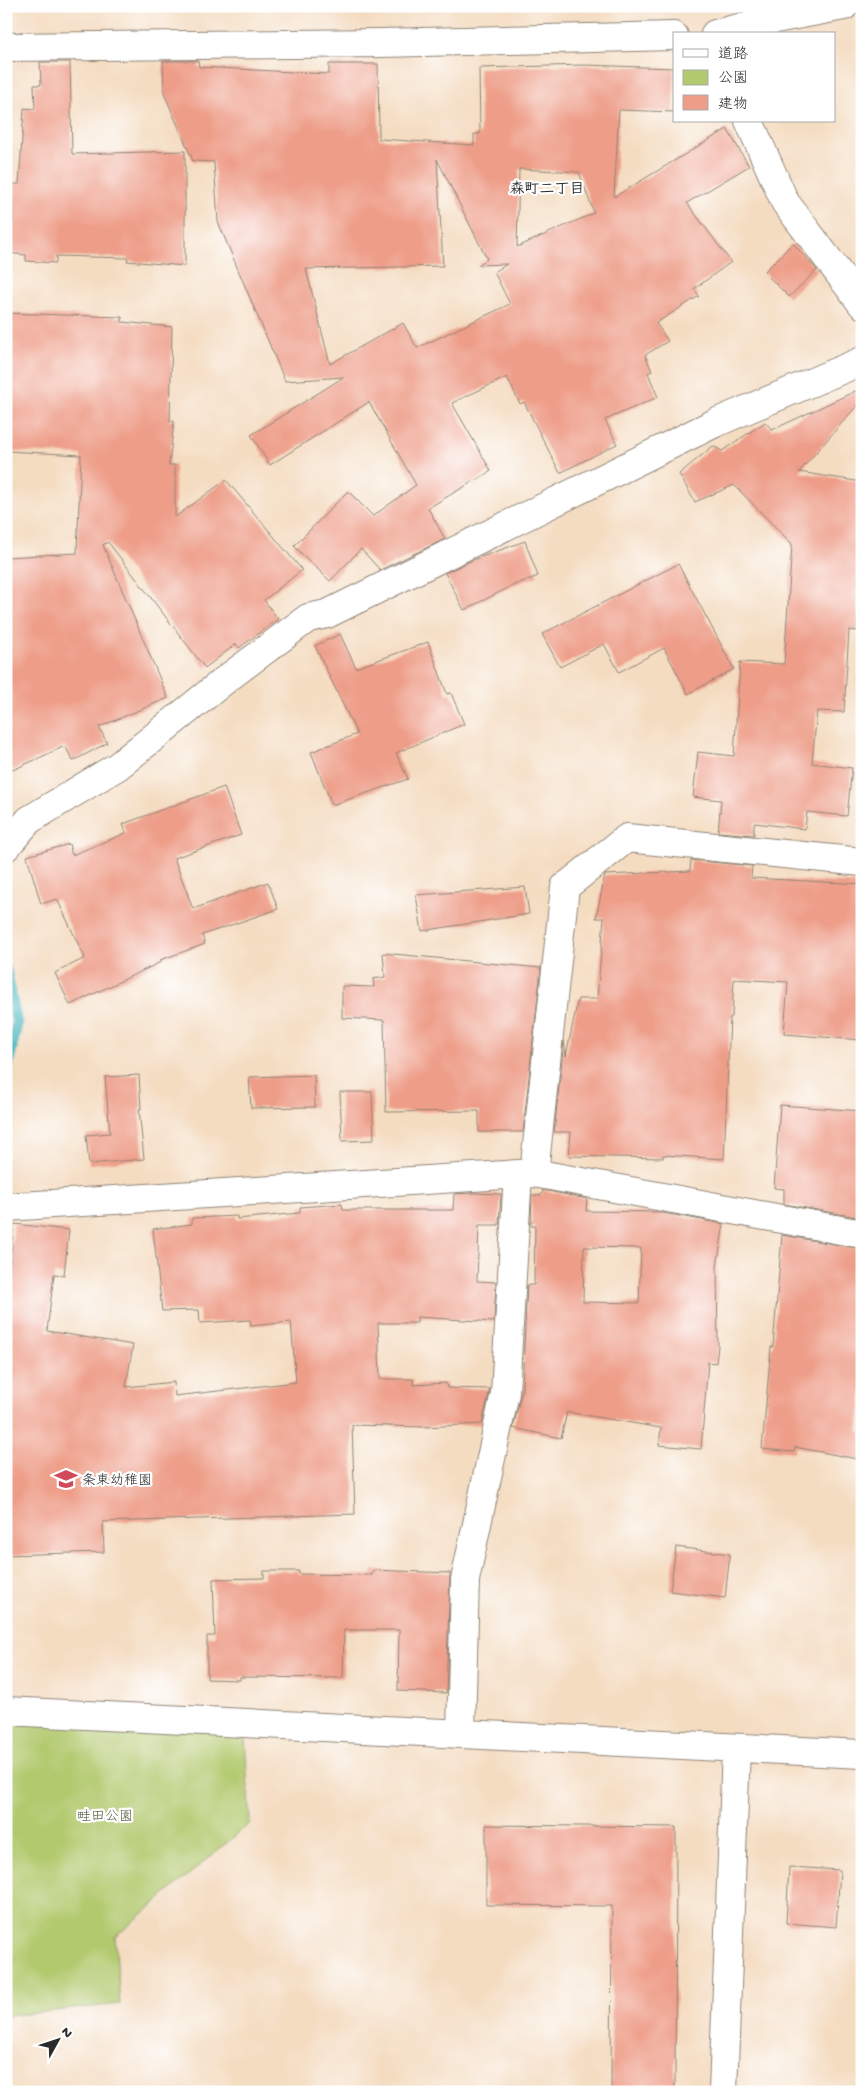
<svg xmlns="http://www.w3.org/2000/svg" width="868" height="2098" font-family="'Gochi Hand','Klee One',sans-serif">
  <style>
    .green { fill: #b2c96e; stroke: #6e7a4c }
    .lines { fill: none; stroke-linecap: round; stroke-linejoin: round }
    .stream { stroke: #47b6be; stroke-width: 11 }
    .building { fill: #ee9d88; fill-rule: evenodd }
    .minor-casing { stroke: #908476; stroke-width: 30 }
    .minor { stroke: #fff; stroke-width: 28 }
    .labels { text-anchor: middle; stroke-width: 4.5; stroke-linejoin: round; paint-order: stroke }
    .poi-label { font-size: 14px; fill: #2b2b2b; stroke: #fff; text-anchor: start }
    .park-label { font-size: 14px; fill: #545a3f; stroke: #fff }
    .neighbourhood-label { font-size: 15px; font-weight: bold; fill: #2b2b2b; stroke: #fff }
  </style>
  <rect width="100%" height="100%" fill="#fff"/>
  <filter id="ink" filterUnits="userSpaceOnUse"><feTurbulence type="fractalNoise" baseFrequency=".02" numOctaves="2"/><feDisplacementMap in="SourceGraphic" scale="10" xChannelSelector="R" yChannelSelector="G"/><feConvolveMatrix kernelMatrix="1 2 1 2 8 2 1 2 1" color-interpolation-filters="sRGB"/></filter>
  <filter id="wash" filterUnits="userSpaceOnUse"><feTurbulence type="fractalNoise" baseFrequency=".0096" numOctaves="4" result="noise"/><feDisplacementMap in="SourceGraphic" scale="20" xChannelSelector="R" yChannelSelector="G"/><feGaussianBlur stdDeviation="1.12" result="paint"/><feColorMatrix in="noise" values="0 0 0 0 0 0 0 0 0 0 0 0 0 0 0 0 0 1.4 0 .05"/><feComposite in="paint" operator="in"/></filter>
  <g filter="url(#wash)">
    <rect width="100%" height="100%" fill="#f4dcc1"/>
    <!-- green -->
    <path class="green" d="M 6,1711 L 244,1722 L 250,1823 L 115,1937 L 120,2004 L 6,2016 Z"/>
    <g class="lines">
      <!-- stream -->
      <path class="stream" d="M 6,970 L 17,1024 L 6,1075"/>
    </g>
    <g id="blocks">
      <!-- building -->
      <path class="building" d="M 163,61 L 198,61 L 199,67 L 329,74 L 329,64 L 378,64 L 379,139 L 474,145 L 474,134 L 480,134 L 479,68 L 584,65 L 674,68 L 674,112 L 619,110 L 614,197 L 727,129 L 749,166 L 687,203 L 731,262 L 694,289 L 699,296 L 656,323 L 668,341 L 645,355 L 652,371 L 648,373 L 658,397 L 605,420 L 617,444 L 560,473 L 524,402 L 520,404 L 507,377 L 452,403 L 491,471 L 428,508 L 445,539 L 380,570 L 361,549 L 330,581 L 294,546 L 348,491 L 373,516 L 416,485 L 369,402 L 270,465 L 251,435 L 344,377 L 285,381 L 218,222 L 214,162 L 193,161 L 164,93 ZM 437,159 L 487,259 L 478,265 L 507,264 L 494,272 L 510,304 L 417,348 L 403,323 L 330,364 L 306,269 L 443,266 ZM 519,169 L 579,172 L 594,213 L 517,247 Z
        M 40,62 L 70,62 L 72,154 L 185,151 L 185,266 L 127,261 L 128,258 L 56,256 L 56,263 L 26,261 L 26,255 L 6,253 L 6,223 L 13,223 L 12,184 L 19,184 L 24,108 L 35,109 L 34,85 L 41,85 Z
        M 793,243 L 817,270 L 789,297 L 764,272 Z
        M 6,313 L 122,317 L 122,322 L 172,327 L 170,421 L 174,421 L 169,465 L 175,465 L 175,517 L 226,480 L 302,570 L 264,600 L 278,619 L 239,648 L 236,644 L 205,668 L 108,542 L 103,545 L 168,698 L 99,727 L 107,743 L 73,761 L 65,746 L 13,770 L 6,754 L 6,557 L 77,553 L 81,455 L 6,451 Z
        M 862,388 L 862,400 L 799,472 L 862,482 L 862,577 L 859,577 L 857,631 L 849,630 L 844,712 L 817,711 L 812,763 L 852,768 L 847,816 L 807,812 L 805,829 L 754,823 L 754,835 L 718,832 L 721,800 L 693,797 L 698,752 L 734,756 L 740,662 L 784,664 L 792,544 L 734,485 L 695,502 L 679,474 L 713,446 L 722,451 L 765,422 L 772,430 Z
        M 525,541 L 538,576 L 514,585 L 464,610 L 445,573 L 473,560 Z
        M 678,564 L 734,669 L 688,694 L 664,648 L 619,672 L 604,644 L 560,667 L 542,634 Z
        M 340,634 L 356,668 L 428,642 L 447,694 L 451,693 L 464,724 L 396,753 L 408,779 L 332,805 L 311,752 L 357,734 L 315,646 Z
        M 224,787 L 241,835 L 174,858 L 193,909 L 268,882 L 278,909 L 202,935 L 205,944 L 160,960 L 161,962 L 70,1005 L 55,973 L 85,958 L 57,899 L 41,904 L 27,856 L 69,844 L 72,855 L 126,833 L 123,824 Z
        M 691,860 L 752,866 L 751,878 L 862,884 L 862,1040 L 784,1034 L 788,982 L 734,979 L 732,1017 L 730,1017 L 724,1159 L 663,1155 L 663,1158 L 569,1156 L 571,1132 L 554,1132 L 564,1041 L 566,1056 L 578,999 L 597,999 L 604,918 L 596,918 L 605,875 L 690,871 Z
        M 525,887 L 529,914 L 422,931 L 416,895 Z
        M 383,953 L 541,968 L 523,1132 L 479,1132 L 479,1111 L 386,1112 L 384,1020 L 342,1018 L 342,986 L 374,987 L 373,979 L 385,977 Z
        M 139,1075 L 141,1109 L 139,1109 L 144,1159 L 89,1164 L 86,1135 L 110,1133 L 105,1077 Z
        M 314,1075 L 315,1107 L 251,1108 L 249,1077 Z
        M 340,1092 L 372,1092 L 374,1140 L 342,1141 Z
        M 780,1105 L 862,1111 L 862,1218 L 784,1204 L 784,1189 L 774,1188 Z
        M 543,1190 L 587,1199 L 586,1211 L 657,1212 L 724,1224 L 717,1266 L 718,1346 L 716,1363 L 708,1362 L 701,1449 L 659,1445 L 661,1428 L 567,1412 L 561,1438 L 513,1428 L 522,1390 L 527,1285 L 534,1285 L 535,1226 L 531,1226 L 532,1195 L 542,1195 ZM 584,1247 L 641,1248 L 639,1303 L 583,1302 Z
        M 473,1193 L 501,1194 L 499,1225 L 479,1225 L 477,1281 L 496,1282 L 494,1322 L 417,1317 L 417,1323 L 378,1323 L 380,1379 L 413,1379 L 413,1385 L 446,1383 L 447,1388 L 490,1389 L 482,1424 L 425,1427 L 352,1425 L 355,1514 L 103,1522 L 104,1552 L 6,1555 L 6,1298 L 14,1224 L 69,1230 L 64,1275 L 54,1274 L 47,1331 L 133,1345 L 126,1387 L 174,1382 L 175,1396 L 296,1382 L 291,1322 L 251,1326 L 250,1320 L 200,1323 L 199,1310 L 162,1311 L 153,1229 L 192,1224 L 192,1218 L 237,1216 L 237,1219 L 300,1213 L 300,1207 L 342,1204 L 343,1210 L 453,1210 L 454,1194 Z
        M 782,1235 L 862,1249 L 862,1397 L 858,1431 L 862,1432 L 862,1460 L 795,1447 L 794,1452 L 762,1449 L 771,1347 L 773,1347 Z
        M 676,1547 L 730,1554 L 725,1598 L 670,1591 Z
        M 373,1570 L 450,1573 L 446,1693 L 398,1691 L 399,1630 L 344,1630 L 343,1678 L 240,1677 L 240,1680 L 207,1679 L 207,1636 L 215,1636 L 213,1579 L 264,1578 L 264,1571 L 299,1571 L 299,1574 L 372,1575 Z
        M 486,1825 L 676,1827 L 675,2092 L 611,2092 L 612,1906 L 486,1905 Z
        M 789,1867 L 840,1870 L 836,1927 L 786,1923 Z"/>
    </g>
  </g>
  <g filter="url(#ink)">
    <use href="#blocks" fill-opacity="0" stroke="#908476" stroke-width="1"/>
    <g class="lines">
      <defs>
        <path id="minor" d="M 715,34 L 770,20 L 844,6
          M 6,47 L 382,43 L 674,36
          M 749,121 L 785,202 L 862,304
          M 6,847 L 29,820 L 118,766 L 225,680 L 308,618 L 327,614 L 715,423 L 862,361
          M 534,1173 L 565,887 L 627,838 L 862,862
          M 6,1207 L 534,1173 L 862,1234
          M 6,1711 L 862,1754
          M 461,1732 L 465,1580 L 505,1393 L 518,1174
          M 723,2092 L 736,1749"/>
      </defs>
      <!-- minor casing -->
      <use href="#minor" class="minor-casing"/>
      <!-- minor -->
      <use href="#minor" class="minor"/>
    </g>
  </g>
  <!-- icons -->
  <defs>
    <symbol id="school-bare" viewBox="-9 -9 18 18"><path d="M0-5L7-2L0 1L-7-2ZM-4 1L0 2.5L4 1V4Q0 6-4 4Z" fill="#d1495b" stroke="#fff" stroke-width="2.5" paint-order="stroke"/></symbol>
  </defs>
  <g fill-rule="evenodd">
    <use href="#school-bare" x="50" y="1463" width="32" height="32"/>
  </g>
  <g class="labels">
    <!-- poi labels -->
    <g class="poi-label">
      <text x="82" y="1484">条東幼稚園</text>
    </g>
    <!-- park labels -->
    <g class="park-label">
      <text x="105" y="1820">畦田公園</text>
    </g>
    <!-- neighbourhood labels -->
    <g class="neighbourhood-label">
      <text x="547" y="193">森町二丁目</text>
    </g>
  </g>
  <!-- margin -->
  <rect width="868" height="2098" fill="none" stroke="#fff" stroke-width="25"/>
  <!-- legend -->
  <rect x="673" y="32" width="162" height="90" fill="#ffffff" stroke="#aaaaaa"/>
  <rect x="683" y="49" width="25" height="8" fill="#ffffff" stroke="#aaaaaa"/>
  <text x="718" y="58" font-size="15" fill="#2b2b2b">道路</text>
  <rect x="683" y="70" width="25" height="15" fill="#b2c96e" stroke="#aaaaaa"/>
  <text x="718" y="82" font-size="15" fill="#2b2b2b">公園</text>
  <rect x="683" y="95" width="25" height="15" fill="#ee9d88" stroke="#aaaaaa"/>
  <text x="718" y="108" font-size="15" fill="#2b2b2b">建物</text>
  <!-- north arrow -->
  <g transform="translate(58 2040) rotate(50)" stroke="#ffffff" stroke-width="4" paint-order="stroke">
  <path d="M0-4L9 19L0 12L-9 19Z" fill="#2b2b2b"/>
  <text y="-8" font-size="14" font-weight="bold" text-anchor="middle" fill="#2b2b2b">N</text>
  </g>
</svg>
